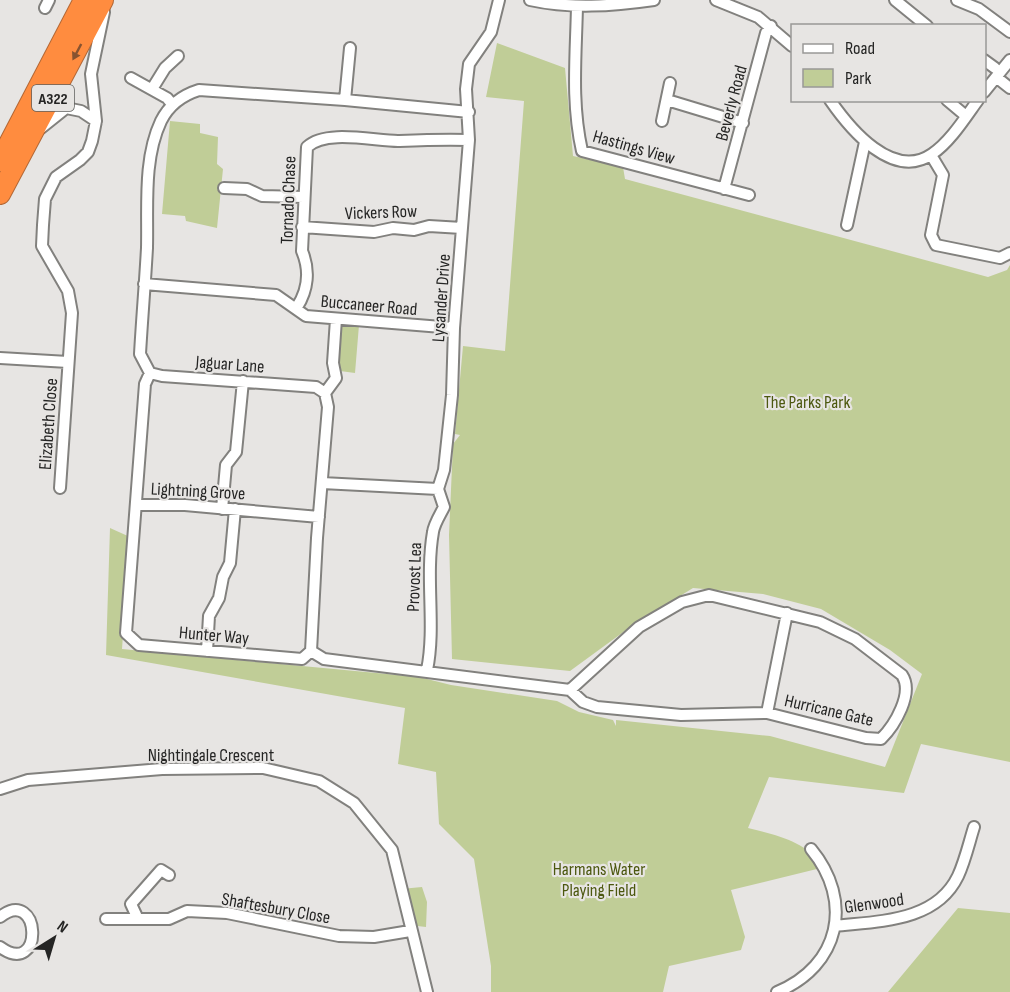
<svg xmlns="http://www.w3.org/2000/svg" width="1010" height="992" font-family="'Sofia Sans Condensed',sans-serif">
  <style>
    .green { fill: #c0cd97 }
    .lines { fill: none; stroke-linecap: round; stroke-linejoin: round }
    .street-casing { stroke: #82817e; stroke-width: 14 }
    .highway-casing { stroke: #b36836; stroke-width: 22 }
    .street { stroke: #fff; stroke-width: 10 }
    .highway { stroke: #ff8c3f; stroke-width: 20 }
    .oneway { fill: #875330 }
    .labels { text-anchor: middle; stroke-width: 4.5; stroke-linejoin: round; paint-order: stroke }
    .shield { fill: #e7e5e3; stroke: #5f5f5d; stroke-width: 1.5 }
    .shield-label { font-size: 16px; font-weight: bold; fill: #252524 }
    .street-label { font-size: 18px; fill: #252524; stroke: #e7e5e3 }
    .park-label { font-size: 18px; fill: #4c580f; stroke: #e7e5e3 }
  </style>
  <rect width="100%" height="100%" fill="#e7e5e3"/>
  <!-- green -->
  <path class="green" d="M 497,43 L 565,68 L 573,156 L 623,167 L 625,179 L 988,277 L 1007,270 L 1010,265 L 1010,762 L 921,744 L 904,793 L 769,777 L 748,828 C 780,836 804,841 825,867 L 731,890 L 745,937 L 741,950 L 669,966 L 663,992 L 491,992 L 491,966 L 474,859 L 439,824 L 436,772 L 398,764 L 405,708 L 106,655 L 110,528 L 130,537 L 122,649 L 419,677 L 451,685 L 557,701 L 579,712 L 613,720 L 616,726 L 616,720 L 770,736 L 885,767 L 922,674 L 890,650 L 821,609 L 763,594 L 693,588 L 633,625 L 570,671 L 452,659 L 449,535 L 453,444 L 460,435 L 455,434 L 463,346 L 505,351 L 524,101 L 486,97 Z
    M 170,121 L 200,124 L 200,133 L 218,137 L 217,164 L 223,169 L 217,228 L 186,221 L 185,216 L 162,214 Z
    M 359,325 L 355,373 L 340,371 L 338,357 L 341,326 Z
    M 422,887 L 427,902 L 426,927 L 409,925 L 401,889 Z
    M 958,908 L 1010,913 L 1010,992 L 888,992 Z"/>
  <g class="lines">
    <defs>
      <path id="street" d="M 530,0 C 571,9 612,6 654,0
        M 716,0 L 758,17 L 792,46
        M 895,0 L 927,26
        M 957,0 L 979,9 L 1010,32
        M 577,6 C 576,56 571,102 582,151 L 749,195
        M 45,8 L 49,0
        M 984,60 L 995,68
        M 996,77 L 1010,88
        M 131,78 L 167,98 L 172,104
        M 152,89 L 165,68 L 178,56
        M 984,92 L 1010,60
        M 345,100 L 350,48
        M 667,100 L 743,123
        M 830,100 C 850,129 893,181 932,154 C 950,142 965,118 978,100
        M 947,100 L 966,116
        M 662,121 L 670,83
        M 41,128 L 66,108 L 81,111 L 96,121
        M 931,155 L 943,175 L 931,235 L 936,245 L 1000,258 L 1010,253
        M 224,188 L 247,189 L 262,196 L 304,197
        M 724,189 L 766,33 L 771,26
        M 847,225 L 865,142
        M 302,227 L 374,232 L 393,228 L 414,230 L 429,226 L 462,228
        M 144,284 L 276,295 L 306,316 L 454,328
        M 297,307 C 308,290 310,270 302,251 L 307,147 C 326,129 374,141 398,141 C 422,140 445,139 469,140
        M 0,358 L 68,362
        M 150,373 L 145,384 L 126,633 L 139,645 L 302,659 L 311,651
        M 325,393 L 336,378 L 333,363 L 336,319
        M 322,483 L 438,489 L 444,470 L 452,395 L 454,328 L 469,140 L 466,89 L 469,64 L 491,32 L 499,0
        M 60,488 L 72,313 L 68,291 L 42,246 L 43,225 L 45,199 L 56,177 L 80,160 L 88,152 L 92,141 L 96,121 L 91,74 L 104,12
        M 136,505 L 185,505 L 319,517
        M 222,509 L 226,465 L 236,452 L 243,381
        M 207,651 L 209,616 L 219,598 L 223,577 L 230,563 L 235,509
        M 311,651 L 324,659 L 570,690 L 583,702 L 597,707 L 681,715 L 767,713 L 866,738 L 881,739 C 895,725 914,693 902,675 L 855,639 L 820,622 L 709,595 L 682,602 L 639,627 L 570,690
        M 311,651 L 317,538 L 328,407 L 325,393 L 316,387 L 162,376 L 150,373 L 140,354 C 142,319 145,284 147,248 C 148,207 143,159 161,121 C 169,105 183,95 199,90 L 345,100 L 469,112
        M 427,670 C 436,626 425,578 433,532 C 434,524 440,515 444,507 L 438,489
        M 767,713 L 787,613
        M 0,789 L 28,780 L 162,769 L 263,768 L 319,781 L 354,803 L 392,850 L 427,992
        M 0,917 C 41,885 45,979 0,947
        M 106,919 L 169,919 L 187,911 L 227,913 L 339,936 L 374,937 L 410,931
        M 138,919 L 131,904 L 161,870 L 169,875
        M 835,926 C 879,921 936,922 958,876 C 965,861 969,843 974,827
        M 777,992 C 840,966 854,901 811,849"/>
      <path id="highway" d="M 0,161 L 84,0
        M 0,194 L 103,0"/>
    </defs>
    <!-- street casing -->
    <use href="#street" class="street-casing"/>
    <!-- highway casing -->
    <use href="#highway" class="highway-casing"/>
    <!-- street -->
    <use href="#street" class="street"/>
    <!-- highway -->
    <use href="#highway" class="highway"/>
  </g>
  <!-- one-way arrows -->
  <defs><path id="oneway-solid" d="M-6-.8H1V-3.2L6.5 0L1 3.2V.8H-6Z" transform="scale(1.5)"/></defs>
  <use class="oneway" href="#oneway-solid" transform="translate(77 52) rotate(118)"/>
  <g class="labels">
    <!-- shield labels -->
    <rect class="shield" x="32" y="85" width="42" height="26" rx="4.5"/>
    <g class="shield-label">
      <text x="53" y="104">A322</text>
    </g>
    <!-- street labels -->
    <g class="street-label">
      <text transform="translate(731 103) rotate(-75)" y="6">Beverly Road</text>
      <text transform="translate(634 147) rotate(16)" y="6">Hastings View</text>
      <text transform="translate(288 200) rotate(-88)" y="6">Tornado Chase</text>
      <text transform="translate(381 212) rotate(-2)" y="6">Vickers Row</text>
      <text transform="translate(441 298) rotate(-86)" y="6">Lysander Drive</text>
      <text transform="translate(369 305) rotate(5)" y="6">Buccaneer Road</text>
      <text transform="translate(230 364) rotate(4)" y="6">Jaguar Lane</text>
      <text transform="translate(48 424) rotate(-86)" y="6">Elizabeth Close</text>
      <text transform="translate(198 491) rotate(3)" y="6">Lightning Grove</text>
      <text transform="translate(414 577) rotate(-88)" y="6">Provost Lea</text>
      <text transform="translate(214 635) rotate(5)" y="6">Hunter Way</text>
      <text transform="translate(829 710) rotate(13)" y="6">Hurricane Gate</text>
      <text x="211" y="761">Nightingale Crescent</text>
      <text transform="translate(874 903) rotate(-8)" y="6">Glenwood</text>
      <text transform="translate(276 908) rotate(10)" y="6">Shaftesbury Close</text>
    </g>
    <!-- park labels -->
    <g class="park-label">
      <text x="807" y="408">The Parks Park</text>
      <text x="599" y="875">Harmans Water<tspan x="599" dy="21">Playing Field</tspan></text>
    </g>
  </g>
  <!-- legend -->
  <rect x="791" y="24" width="195" height="78" fill="#e7e5e3" stroke="#999897" stroke-width="1.5"/>
  <rect x="803" y="44" width="30" height="9" fill="#ffffff" stroke="#999897" stroke-width="1.5"/>
  <text x="845" y="54" font-size="18" fill="#252524">Road</text>
  <rect x="803" y="69" width="30" height="18" fill="#c0cd97" stroke="#999897" stroke-width="1.5"/>
  <text x="845" y="84" font-size="18" fill="#252524">Park</text>
  <!-- north arrow -->
  <g transform="translate(54 938) rotate(37)" stroke="#e7e5e3" stroke-width="4.5" paint-order="stroke">
  <path d="M0-4.5L10 22L0 15L-10 22Z" fill="#252524"/>
  <text y="-9" font-size="16" font-weight="bold" text-anchor="middle" fill="#252524">N</text>
  </g>
</svg>
